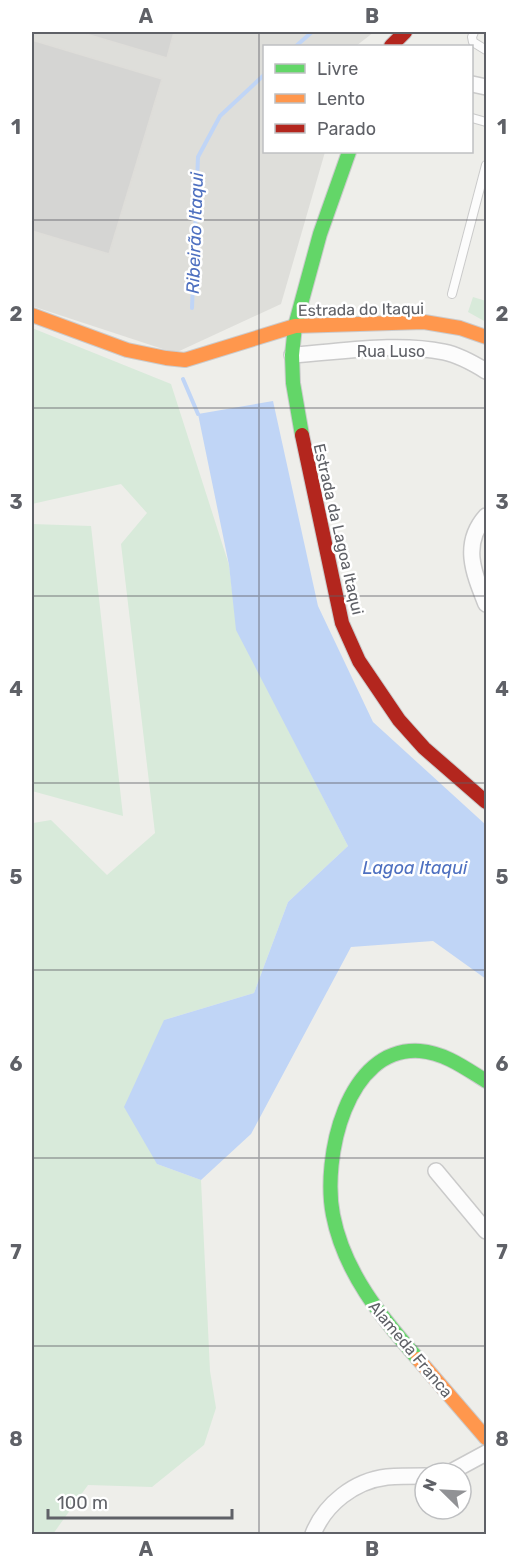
<svg xmlns="http://www.w3.org/2000/svg" width="518" height="1566" font-family="Rubik,sans-serif">
  <style>
    .industrial { fill: #dededa }
    .green { fill: #d8eada }
    .water { fill: #c0d5f6 }
    .lines { fill: none; stroke-linecap: round; stroke-linejoin: round }
    .stream { stroke: #c0d5f6; stroke-width: 4 }
    .building { fill: #d5d5d3; stroke: #deddd9; stroke-width: 1.5 }
    .lane-casing { stroke: #cacaca; stroke-width: 10 }
    .street-casing { stroke: #cacaca; stroke-width: 18 }
    .fast-casing { stroke: #cbcbcc; stroke-width: 16 }
    .slow-casing { stroke: #cbcbcc; stroke-width: 16 }
    .jam-casing { stroke: #cbcbcc; stroke-width: 16 }
    .lane { stroke: #fcfcfc; stroke-width: 8 }
    .street { stroke: #fcfcfc; stroke-width: 15 }
    .fast { stroke: #63d668; stroke-width: 14 }
    .slow { stroke: #ff974d; stroke-width: 14 }
    .jam { stroke: #b3261e; stroke-width: 14 }
    .grid { fill: none; stroke: #5f6167; stroke-width: 1.5; stroke-opacity: 0.55 }
    .labels { text-anchor: middle; stroke-width: 5; stroke-linejoin: round; paint-order: stroke }
    .street-label { font-size: 16px; fill: #5f6167; stroke: #fff }
    .water-label { font-size: 18px; font-style: italic; fill: #4e70c0; stroke: #fff }
    .neatline { fill: none; stroke: #5f6167; stroke-width: 2 }
    .grid-label { font-size: 20px; text-anchor: middle; font-weight: bold; fill: #5f6167 }
  </style>
  <rect width="100%" height="100%" fill="#eeeeea"/>
  <!-- industrial -->
  <path class="industrial" d="M 32,32 L 374,32 L 356,46 L 264,46 L 264,152 L 325,152 L 281,304 L 175,353 L 32,306 Z"/>
  <!-- green -->
  <path class="green" d="M 473,297 L 486,301 L 486,322 L 468,312 Z
    M 32,328 L 171,384 L 229,565 L 237,630 L 348,846 L 288,902 L 254,993 L 164,1020 L 157,1164 L 201,1180 L 210,1371 L 216,1408 L 204,1445 L 152,1487 L 88,1485 L 53,1534 L 32,1534 L 32,832 L 33,823 L 51,820 L 107,875 L 155,833 L 121,544 L 147,513 L 121,484 L 32,504 Z
    M 32,524 L 91,526 L 123,816 L 32,791 Z"/>
  <!-- water -->
  <path class="water" d="M 273,401 L 318,606 L 373,722 L 486,825 L 486,979 L 433,941 L 351,947 L 251,1134 L 201,1180 L 157,1164 L 124,1107 L 164,1020 L 254,993 L 288,902 L 348,846 L 236,630 L 229,565 L 198,414 Z"/>
  <g class="lines">
    <!-- stream -->
    <path class="stream" d="M 296,46 L 312,32
      M 192,308 L 198,157 L 220,116 L 264,75
      M 183,379 L 198,414"/>
  </g>
  <!-- building -->
  <path class="building" d="M 86,32 L 174,32 L 167,58 L 86,34 Z
    M 32,40 L 162,79 L 109,254 L 32,231 Z"/>
  <g class="lines">
    <defs>
      <path id="lane" d="M 474,32 L 472,37 L 473,42 L 486,50
        M 472,118 L 486,122
        M 452,294 L 486,165"/>
      <path id="street" d="M 472,84 L 486,87
        M 292,355 C 341,352 395,342 444,352 C 459,355 473,363 486,371
        M 486,516 C 461,544 474,574 486,604
        M 436,1171 L 486,1231
        M 449,1473 L 486,1453
        M 313,1534 C 325,1504 354,1481 387,1477 C 400,1476 413,1476 425,1476"/>
      <path id="fast" d="M 302,435 L 293,383 L 292,355 L 295,326 L 320,234 L 349,152
        M 418,1359 C 381,1317 344,1272 333,1215 C 322,1159 346,1046 420,1051 C 445,1053 465,1068 486,1081"/>
      <path id="slow" d="M 32,315 L 127,350 L 166,358 L 185,360 L 295,326 L 424,322 L 460,328 L 486,337
        M 418,1359 L 486,1438"/>
      <path id="jam" d="M 391,46 L 405,32
        M 302,435 L 342,623 L 359,661 L 399,720 L 424,748 L 486,802"/>
    </defs>
    <!-- lane casing -->
    <use href="#lane" class="lane-casing"/>
    <!-- street casing -->
    <use href="#street" class="street-casing"/>
    <!-- fast casing -->
    <use href="#fast" class="fast-casing"/>
    <!-- slow casing -->
    <use href="#slow" class="slow-casing"/>
    <!-- jam casing -->
    <use href="#jam" class="jam-casing"/>
    <!-- lane -->
    <use href="#lane" class="lane"/>
    <!-- street -->
    <use href="#street" class="street"/>
    <!-- fast -->
    <use href="#fast" class="fast"/>
    <!-- slow -->
    <use href="#slow" class="slow"/>
    <!-- jam -->
    <use href="#jam" class="jam"/>
  </g>
  <!-- grid -->
  <path class="grid" d="M 259,32 L 259,1534M 32,220 L 486,220M 32,408 L 486,408M 32,596 L 486,596M 32,783 L 486,783M 32,970 L 486,970M 32,1158 L 486,1158M 32,1346 L 486,1346"/>
  <g class="labels">
    <!-- street labels -->
    <g class="street-label">
      <text transform="translate(361 309) rotate(-1)" y="6">Estrada do Itaqui</text>
      <text x="391" y="357">Rua Luso</text>
      <text transform="translate(339 529) rotate(77)" y="6">Estrada da Lagoa Itaqui</text>
      <text transform="translate(411 1349) rotate(50)" y="6">Alameda Franca</text>
    </g>
    <!-- water labels -->
    <g class="water-label">
      <text transform="translate(195 233) rotate(-88)" y="6">Ribeirão Itaqui</text>
      <text x="415" y="874">Lagoa Itaqui</text>
    </g>
  </g>
  <!-- border -->
  <rect width="518" height="1566" fill="none" stroke="#ffffff" stroke-width="66"/>
  <!-- legend -->
  <rect x="263" y="45" width="210" height="108" fill="#ffffff" stroke="#bfc0c2" stroke-width="1.5"/>
  <rect x="275" y="64" width="30" height="9" fill="#63d668" stroke="#bfc0c2" stroke-width="1.5"/>
  <text x="317" y="75" font-size="18" fill="#5f6167">Livre</text>
  <rect x="275" y="94" width="30" height="9" fill="#ff974d" stroke="#bfc0c2" stroke-width="1.5"/>
  <text x="317" y="105" font-size="18" fill="#5f6167">Lento</text>
  <rect x="275" y="124" width="30" height="9" fill="#b3261e" stroke="#bfc0c2" stroke-width="1.5"/>
  <text x="317" y="135" font-size="18" fill="#5f6167">Parado</text>
  <!-- north arrow -->
  <g transform="translate(443 1491) rotate(294)"><circle r="28" fill="#ffffff" stroke="#bfc0c2" stroke-width="1.5"/>
  <path d="M0-4.5L10 22L0 15L-10 22Z" fill="#919295"/>
  <text y="-9" font-size="16" font-weight="bold" text-anchor="middle" fill="#5f6167">N</text>
  </g>
  <!-- scale -->
  <path d="M48 1509v9h184v-9" fill="none" stroke="#5f6167" stroke-width="3"/>
  <text x="57" y="1509" font-size="18" fill="#5f6167" stroke="#ffffff" stroke-width="4.5" paint-order="stroke">100 m</text>
  <rect x="33" y="33" width="452" height="1500" class="neatline"/>
  <g class="grid-label">
    <text x="146" y="23">A</text>
    <text x="372" y="23">B</text>
    <text x="16" y="134">1</text>
    <text x="502" y="134">1</text>
    <text x="16" y="321">2</text>
    <text x="502" y="321">2</text>
    <text x="16" y="509">3</text>
    <text x="502" y="509">3</text>
    <text x="16" y="696">4</text>
    <text x="502" y="696">4</text>
    <text x="16" y="884">5</text>
    <text x="502" y="884">5</text>
    <text x="16" y="1071">6</text>
    <text x="502" y="1071">6</text>
    <text x="16" y="1259">7</text>
    <text x="502" y="1259">7</text>
    <text x="16" y="1446">8</text>
    <text x="502" y="1446">8</text>
    <text x="146" y="1556">A</text>
    <text x="372" y="1556">B</text>
  </g>
</svg>
